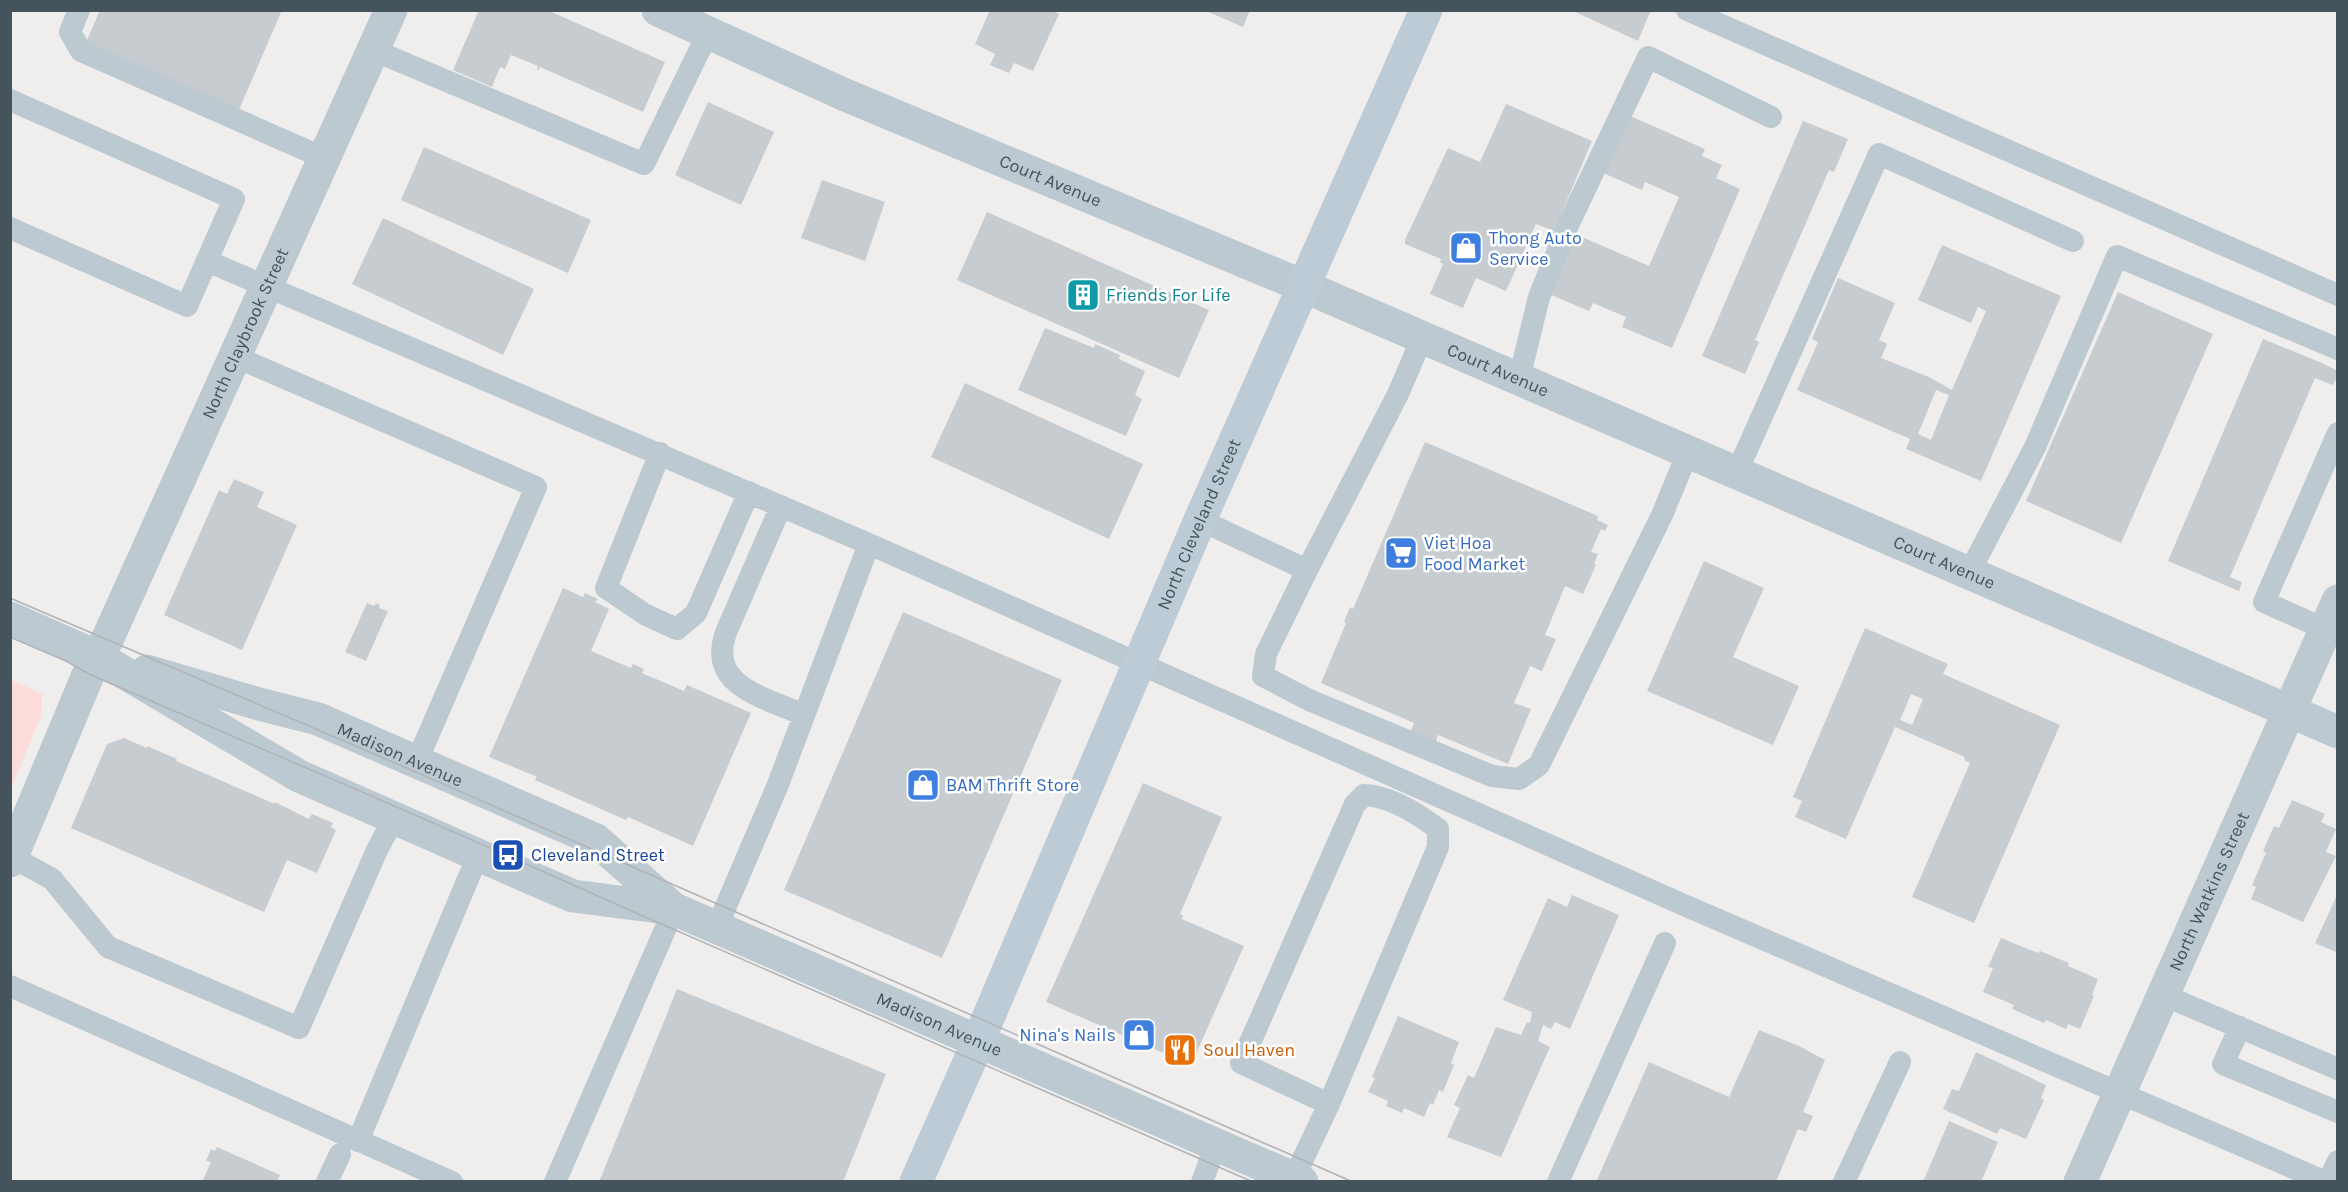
<svg xmlns="http://www.w3.org/2000/svg" width="2348" height="1192" font-family="Karla,sans-serif">
  <style>
    .medical { fill: #fcdcdb }
    .building { fill: #c7ccd1; fill-rule: evenodd }
    .lines { fill: none; stroke-linecap: round; stroke-linejoin: round }
    .service { stroke: #bdc9d1; stroke-width: 22 }
    .minor { stroke: #bdc9d1; stroke-width: 33 }
    .tertiary { stroke: #bdc9d1; stroke-width: 33 }
    .secondary { stroke: #bdcbd6; stroke-width: 33 }
    .tram { stroke: #afb3b8; stroke-width: 1.5 }
    .labels { text-anchor: middle; stroke-width: 5; stroke-linejoin: round; paint-order: stroke }
    .street-label { font-size: 18px; fill: #45535c; stroke: #fff }
    .shop-label { font-size: 18px; fill: #366cbe; stroke: #fff; text-anchor: start }
    .culture-label { font-size: 18px; fill: #0d838f; stroke: #fff; text-anchor: start }
    .transit-label { font-size: 18px; fill: #164399; stroke: #fff; text-anchor: start }
    .food-label { font-size: 18px; fill: #c56008; stroke: #fff; text-anchor: start }
  </style>
  <rect width="100%" height="100%" fill="#f0eded"/>
  <!-- medical -->
  <path class="medical" d="M 11,680 L 42,694 L 41,716 L 11,788 Z"/>
  <!-- building -->
  <path class="building" d="M 100,10 L 282,10 L 238,112 L 85,45 Z
    M 479,10 L 547,10 L 665,62 L 643,112 L 540,67 L 539,70 L 537,70 L 538,66 L 511,55 L 505,69 L 500,67 L 492,87 L 453,70 Z
    M 990,10 L 1051,10 L 1059,14 L 1033,71 L 1014,63 L 1009,73 L 990,65 L 995,54 L 975,44 Z
    M 1204,10 L 1250,10 L 1243,27 Z
    M 1571,10 L 1651,10 L 1638,41 Z
    M 708,102 L 774,132 L 741,205 L 675,175 Z
    M 1506,104 L 1592,141 L 1554,231 L 1536,224 L 1506,291 L 1476,278 L 1463,308 L 1430,294 L 1443,264 L 1440,262 L 1441,259 L 1405,244 L 1405,240 L 1448,148 L 1480,162 Z
    M 1628,115 L 1705,149 L 1702,156 L 1722,165 L 1716,178 L 1740,189 L 1672,348 L 1622,327 L 1626,317 L 1593,303 L 1589,311 L 1549,294 L 1575,234 L 1649,266 L 1679,197 L 1645,182 L 1642,190 L 1603,173 Z
    M 1803,121 L 1848,139 L 1834,172 L 1829,170 L 1755,340 L 1759,342 L 1745,374 L 1702,356 Z
    M 424,147 L 591,220 L 568,273 L 401,200 Z
    M 822,180 L 885,202 L 865,261 L 801,238 Z
    M 987,212 L 1209,310 L 1179,378 L 957,280 Z
    M 383,218 L 534,289 L 503,355 L 352,284 Z
    M 1942,245 L 2061,296 L 1981,481 L 1906,449 L 1910,439 L 1797,390 L 1818,342 L 1812,339 L 1838,278 L 1895,303 L 1879,340 L 1887,344 L 1881,358 L 1929,377 L 1952,390 L 1986,311 L 1978,307 L 1971,323 L 1918,300 ZM 1936,390 L 1949,395 L 1931,440 L 1918,434 Z
    M 2118,292 L 2213,334 L 2121,543 L 2026,501 Z
    M 1045,328 L 1094,348 L 1095,344 L 1120,355 L 1119,359 L 1145,371 L 1135,395 L 1142,399 L 1126,436 L 1018,390 Z
    M 2263,339 L 2322,363 L 2338,371 L 2338,375 L 2333,385 L 2315,378 L 2230,577 L 2242,582 L 2239,591 L 2168,561 Z
    M 965,383 L 1143,464 L 1109,539 L 931,457 Z
    M 1425,442 L 1598,516 L 1597,520 L 1608,525 L 1605,531 L 1601,529 L 1591,552 L 1598,554 L 1594,564 L 1596,565 L 1583,594 L 1565,586 L 1545,635 L 1556,639 L 1542,671 L 1530,666 L 1514,703 L 1531,709 L 1508,764 L 1438,735 L 1435,744 L 1410,733 L 1414,723 L 1321,683 L 1346,623 L 1344,622 L 1350,607 L 1353,609 Z
    M 234,479 L 264,492 L 257,507 L 297,525 L 242,650 L 164,615 L 219,490 L 227,494 Z
    M 1704,561 L 1764,588 L 1733,657 L 1799,686 L 1773,745 L 1647,691 Z
    M 563,588 L 583,597 L 585,593 L 598,599 L 595,602 L 609,609 L 591,651 L 631,668 L 633,664 L 644,669 L 642,673 L 684,691 L 687,685 L 751,713 L 693,846 L 628,817 L 626,820 L 535,780 L 537,775 L 535,776 L 489,757 Z
    M 367,603 L 374,606 L 376,603 L 380,605 L 379,608 L 388,611 L 366,661 L 345,652 Z
    M 903,612 L 1062,680 L 942,958 L 784,890 Z
    M 1865,628 L 1948,664 L 1943,674 L 2060,725 L 1974,923 L 1912,897 L 1970,763 L 1964,760 L 1965,757 L 1895,727 L 1846,839 L 1795,817 L 1802,801 L 1793,797 ZM 1911,694 L 1923,699 L 1912,725 L 1900,720 Z
    M 124,738 L 147,748 L 147,746 L 177,759 L 176,761 L 275,804 L 275,802 L 309,819 L 312,814 L 333,823 L 331,827 L 336,830 L 317,873 L 287,860 L 264,912 L 71,828 L 107,744 Z
    M 1143,783 L 1222,817 L 1180,914 L 1183,915 L 1182,919 L 1244,946 L 1191,1065 L 1046,1002 Z
    M 2292,800 L 2325,814 L 2321,822 L 2336,829 L 2326,852 L 2336,856 L 2303,922 L 2251,899 L 2256,887 L 2252,885 L 2266,853 L 2263,851 L 2274,826 L 2279,828 Z
    M 2338,893 L 2338,953 L 2315,943 Z
    M 1572,895 L 1619,915 L 1570,1029 L 1555,1022 L 1551,1029 L 1543,1025 L 1538,1041 L 1550,1047 L 1501,1157 L 1447,1137 L 1460,1108 L 1454,1105 L 1468,1075 L 1474,1078 L 1496,1027 L 1521,1035 L 1527,1022 L 1530,1023 L 1532,1012 L 1503,1000 L 1548,898 L 1567,907 Z
    M 2001,938 L 2038,953 L 2040,951 L 2069,963 L 2068,966 L 2098,979 L 2092,995 L 2094,996 L 2080,1029 L 2068,1024 L 2066,1029 L 2046,1020 L 2044,1023 L 2012,1009 L 2014,1005 L 1983,992 L 1993,968 L 1988,967 Z
    M 677,989 L 886,1074 L 843,1182 L 599,1182 Z
    M 1398,1016 L 1459,1042 L 1451,1063 L 1454,1065 L 1443,1092 L 1439,1090 L 1433,1105 L 1430,1103 L 1424,1117 L 1404,1108 L 1402,1113 L 1386,1106 L 1388,1101 L 1368,1092 L 1375,1078 L 1372,1077 Z
    M 1759,1030 L 1799,1046 L 1825,1060 L 1803,1112 L 1813,1116 L 1806,1132 L 1798,1129 L 1776,1182 L 1596,1182 L 1649,1062 L 1729,1097 Z
    M 1976,1052 L 2046,1085 L 2041,1098 L 2044,1100 L 2026,1139 L 2000,1128 L 1997,1134 L 1943,1109 L 1952,1089 L 1959,1091 Z
    M 1949,1121 L 1998,1142 L 1981,1182 L 1923,1182 Z
    M 217,1147 L 280,1175 L 277,1182 L 202,1182 L 211,1162 L 206,1161 L 211,1149 L 215,1151 Z"/>
  <g class="lines">
    <!-- service -->
    <path class="service" d="M 79,10 L 70,32 L 81,51 L 324,158
      M 1687,10 L 2338,295
      M 373,50 L 644,164 L 708,33
      M 10,100 L 234,199 L 187,306 L 10,228
      M 207,261 L 869,544 L 1684,905 L 2326,1182
      M 236,357 L 536,487 L 417,761
      M 1519,379 L 1539,297 L 1569,223 L 1648,57 L 1771,117
      M 660,453 L 606,588 L 646,615 L 677,629 L 696,613 L 749,492
      M 1737,472 L 1879,154 L 2073,241
      M 781,506 L 727,630 C 705,686 764,697 804,715
      M 1200,520 L 1307,570 L 1398,394 L 1422,338
      M 1307,570 L 1266,654 L 1263,676 L 1309,700 L 1492,776 L 1519,779 L 1539,765 L 1662,515 L 1688,452
      M 1969,573 L 2035,447 L 2117,256 L 2338,349
      M 2325,629 L 2264,602 L 2338,433
      M 12,857 L 52,879 L 108,947 L 299,1028 L 377,850 L 394,818
      M 717,927 L 777,787 L 869,544
      M 10,986 L 452,1182
      M 2163,995 L 2338,1069
      M 2240,1027 L 2223,1064 L 2338,1112
      M 358,1141 L 478,855
      M 1294,1178 L 1329,1104 L 1438,847 L 1438,829 C 1417,813 1390,796 1364,795 L 1355,804 L 1241,1063 L 1329,1104
      M 327,1182 L 340,1154
      M 555,1182 L 674,909
      M 1202,1182 L 1216,1144
      M 1558,1182 L 1665,943
      M 1844,1182 L 1900,1062
      M 2328,1182 L 2338,1161"/>
    <!-- minor -->
    <g class="minor">
      <path id="s1" d="M 658,10 L 843,94 L 1303,286 L 2338,732"/>
      <path id="s2" d="M 10,861 L 96,656 L 107,640 L 391,10"/>
      <path id="s3" d="M 2080,1182 L 2338,601"/>
    </g>
    <!-- tertiary -->
    <g class="tertiary">
      <path id="s4" d="M 10,618 L 96,656 L 299,776 L 478,855 L 573,896 L 674,909 L 1302,1182"/>
      <path id="s5" d="M 147,671 L 259,704 L 318,719 L 596,840 L 674,909"/>
    </g>
    <!-- secondary -->
    <path class="secondary" id="s6" d="M 916,1182 L 971,1058 L 1200,520 L 1426,10"/>
    <!-- tram -->
    <path class="tram" d="M 10,598 L 386,759 L 1353,1182
      M 10,637 L 66,661 L 89,674 C 263,750 438,823 611,902 L 1253,1182"/>
  </g>
  <!-- icons -->
  <defs>
    <symbol id="shop-square" viewBox="-11 -11 22 22"><rect x="-9" y="-9" width="18" height="18" rx="4" fill="#3f7fe0" stroke="#fff"/><path d="M-5-2.5h2.3a2.7 3.5 0 0 1 5.4 0H5L5.5 6h-11ZM-1.5-2.5h3a1.5 2.3 0 0 0-3 0Z" fill="#fff"/></symbol>
    <symbol id="building-square" viewBox="-11 -11 22 22"><rect x="-9" y="-9" width="18" height="18" rx="4" fill="#0f9aa8" stroke="#fff"/><path d="M-4-6H4V6H1V3H-1V6H-4ZM-2.5-4.3h1.7v1.8h-1.7ZM.8-4.3h1.7v1.8H.8ZM-2.5-1h1.7V.8h-1.7ZM.8-1h1.7V.8H.8Z" fill="#fff"/></symbol>
    <symbol id="supermarket-square" viewBox="-11 -11 22 22"><rect x="-9" y="-9" width="18" height="18" rx="4" fill="#3f7fe0" stroke="#fff"/><path d="M-6-5.5h2.5l.6 2H6L4.5 2H-2.5L-4.4-4H-6ZM-1.5 3.2a1.3 1.3 0 1 0 .1 0ZM3 3.2a1.3 1.3 0 1 0 .1 0Z" fill="#fff"/></symbol>
    <symbol id="bus-square" viewBox="-11 -11 22 22"><rect x="-9" y="-9" width="18" height="18" rx="4" fill="#1a4fb4" stroke="#fff"/><path d="M-5-6H5V4H4V6H2V4H-2V6H-4V4H-5ZM-3.5-4V0h7V-4ZM-3.5 1.2v1.5H-2V1.2ZM2 1.2v1.5H3.5V1.2Z" fill="#fff"/></symbol>
    <symbol id="restaurant-square" viewBox="-11 -11 22 22"><rect x="-9" y="-9" width="18" height="18" rx="4" fill="#e8710a" stroke="#fff"/><path d="M-5-6h1v4h1v-4h1v4h1v-4h1v5L-1.5 .5V6h-2V.5L-5-1ZM5-6V6H3V1.5H1.5Q1.5-4 5-6Z" fill="#fff"/></symbol>
  </defs>
  <g fill-rule="evenodd">
    <use href="#shop-square" x="1447" y="229" width="38" height="38"/>
    <use href="#building-square" x="1064" y="276" width="38" height="38"/>
    <use href="#supermarket-square" x="1382" y="534" width="38" height="38"/>
    <use href="#shop-square" x="904" y="766" width="38" height="38"/>
    <use href="#bus-square" x="489" y="836" width="38" height="38"/>
    <use href="#shop-square" x="1120" y="1016" width="38" height="38"/>
    <use href="#restaurant-square" x="1161" y="1031" width="38" height="38"/>
  </g>
  <g class="labels">
    <!-- street labels -->
    <g class="street-label">
      <text dy="6" stroke="none"><textPath href="#s1" startOffset="428">Court Avenue</textPath></text>
      <text dy="6" stroke="none"><textPath href="#s2" startOffset="578">North Claybrook Street</textPath></text>
      <text dy="6" stroke="none"><textPath href="#s1" startOffset="914">Court Avenue</textPath></text>
      <text dy="6" stroke="none"><textPath href="#s6" startOffset="716">North Cleveland Street</textPath></text>
      <text dy="6" stroke="none"><textPath href="#s1" startOffset="1400">Court Avenue</textPath></text>
      <text dy="6" stroke="none"><textPath href="#s5" startOffset="267">Madison Avenue</textPath></text>
      <text dy="6" stroke="none"><textPath href="#s3" startOffset="318">North Watkins Street</textPath></text>
      <text dy="6" stroke="none"><textPath href="#s4" startOffset="1020">Madison Avenue</textPath></text>
    </g>
    <!-- shop labels -->
    <g class="shop-label">
      <text x="1489" y="244">Thong Auto<tspan x="1489" dy="21">Service</tspan></text>
      <text x="1424" y="549">Viet Hoa<tspan x="1424" dy="21">Food Market</tspan></text>
      <text x="946" y="791">BAM Thrift Store</text>
      <text x="1116" y="1041" text-anchor="end">Nina's Nails</text>
    </g>
    <!-- culture labels -->
    <g class="culture-label">
      <text x="1106" y="301">Friends For Life</text>
    </g>
    <!-- transit labels -->
    <g class="transit-label">
      <text x="531" y="861">Cleveland Street</text>
    </g>
    <!-- food labels -->
    <g class="food-label">
      <text x="1203" y="1056">Soul Haven</text>
    </g>
  </g>
  <!-- border -->
  <rect width="2348" height="1192" fill="none" stroke="#45535c" stroke-width="24"/>
</svg>
